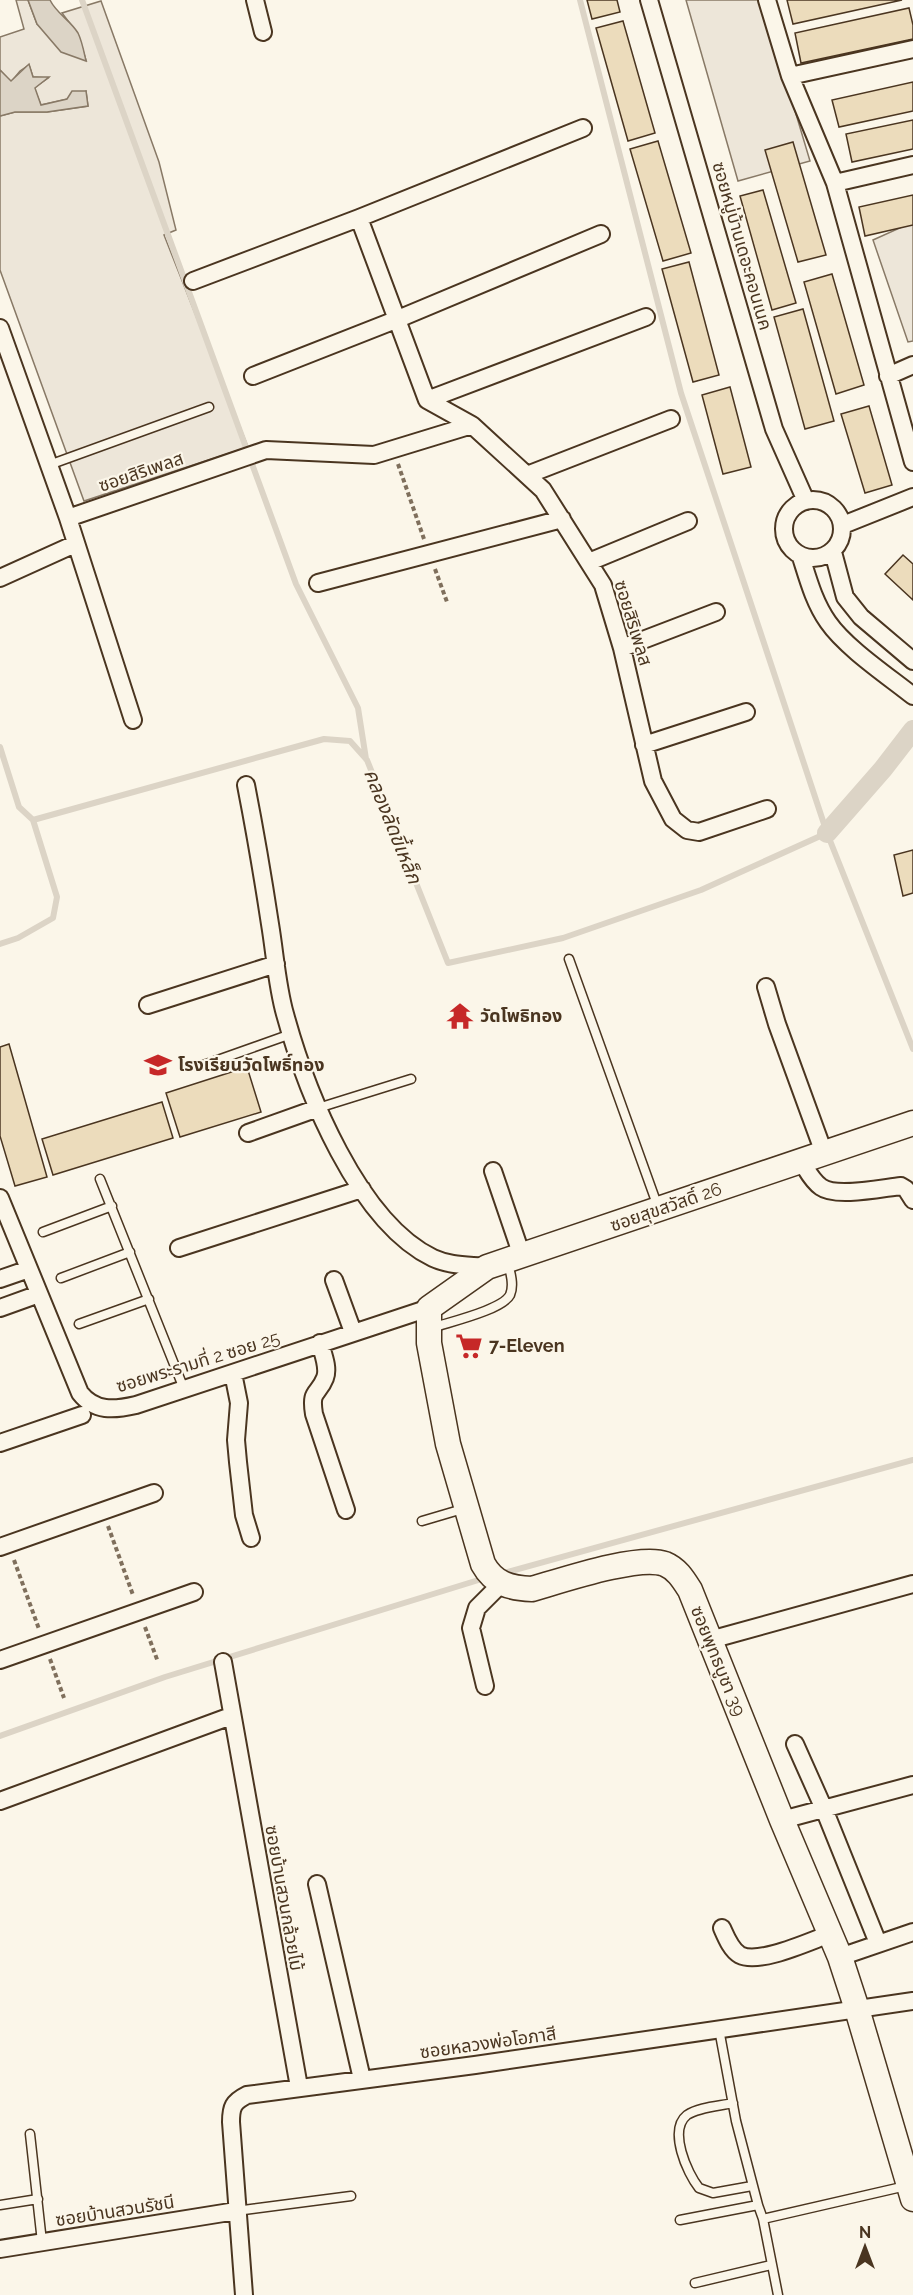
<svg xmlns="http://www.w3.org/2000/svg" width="913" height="2295" font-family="Raleway,'Noto Sans Thai',sans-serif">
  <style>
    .green { fill: #ede6d9; stroke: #887966; stroke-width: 1.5 }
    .water { fill: #dcd4c6; stroke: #887966; stroke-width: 1.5 }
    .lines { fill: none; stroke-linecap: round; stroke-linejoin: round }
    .stream { stroke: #dcd4c6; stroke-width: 6 }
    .canal { stroke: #dcd4c6; stroke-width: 20 }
    .building { fill: #ecdcbc; stroke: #4a3520; stroke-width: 1.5 }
    .lane-casing { stroke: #4a3520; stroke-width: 11 }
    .street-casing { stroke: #4a3520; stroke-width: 20 }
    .secondary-casing { stroke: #4a3520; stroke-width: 27 }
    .path { stroke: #7f6f5c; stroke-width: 4; stroke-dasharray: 4.5 3; stroke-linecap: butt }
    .lane { stroke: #fbf6e9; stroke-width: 8 }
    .street { stroke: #fbf6e9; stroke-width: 16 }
    .secondary { stroke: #fbf6e9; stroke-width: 24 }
    .labels { text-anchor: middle; stroke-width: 4.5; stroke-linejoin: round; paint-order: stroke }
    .street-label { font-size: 18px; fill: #4a3520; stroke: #fbf6e9 }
    .poi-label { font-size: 18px; font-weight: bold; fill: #4a3520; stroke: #fbf6e9; text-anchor: start }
    .water-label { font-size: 20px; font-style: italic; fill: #4a3520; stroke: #fbf6e9 }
  </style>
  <rect width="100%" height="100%" fill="#fbf6e9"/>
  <!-- green -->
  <path class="green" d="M 16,0 L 28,0 L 37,24 L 86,60 L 78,34 L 62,13 L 101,1 L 159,162 L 176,230 L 164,235 L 248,447 L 84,501 L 0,270 L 0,116 L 15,112 L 47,112 L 88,106 L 86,91 L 68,99 L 41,105 L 34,88 L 48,78 L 33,77 L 29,65 L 20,71 L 11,82 L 0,70 L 0,37 L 24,29 Z
    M 686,0 L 762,0 L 810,161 L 738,181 Z
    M 913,222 L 913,341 L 908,342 L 873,240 Z"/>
  <!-- water -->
  <path class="water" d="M 28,0 L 50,0 C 56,13 70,20 78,33 C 82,41 84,52 86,61 L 61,52 L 37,24 Z
    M 29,64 L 33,77 L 49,77 L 35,88 L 41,105 L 67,99 L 72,91 L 86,91 L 88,106 L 47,112 L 15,112 L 0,116 L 0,70 L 11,81 Z"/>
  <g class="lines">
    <!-- stream -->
    <path class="stream" d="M 82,0 L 296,584 L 358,708 L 366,759
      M 580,0 L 681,393 L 827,833 L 913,1049
      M 0,747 L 19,807 L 33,820
      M 0,944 L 18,938 L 53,918 L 57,897 L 33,820 L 324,739 L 350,741 L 367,760 L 448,963 L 563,938 L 701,890 L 827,833
      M 500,1574 L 913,1460
      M 0,1736 L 165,1677 L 485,1578"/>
    <!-- canal -->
    <path class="canal" d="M 827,833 L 883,769 L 913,730"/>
  </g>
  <!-- building -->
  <path class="building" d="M 587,0 L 617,0 L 620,12 L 592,19 Z
    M 787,0 L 902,0 L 793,24 Z
    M 909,8 L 913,25 L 913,39 L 801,63 L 795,33 Z
    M 623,21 L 655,133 L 628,141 L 596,28 Z
    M 913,82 L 913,111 L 839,127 L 832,100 Z
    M 913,120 L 913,149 L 852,162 L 846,134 Z
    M 658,141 L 691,253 L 663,261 L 630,149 Z
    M 793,142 L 826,255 L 798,262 L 765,150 Z
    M 763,190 L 796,303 L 772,310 L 740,196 Z
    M 913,195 L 913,225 L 865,236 L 859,207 Z
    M 689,262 L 719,375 L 693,382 L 662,269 Z
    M 832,274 L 864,385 L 836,394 L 804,282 Z
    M 803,309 L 834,421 L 805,429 L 774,317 Z
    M 730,387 L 751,467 L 723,474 L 702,395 Z
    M 869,406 L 892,485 L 865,493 L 841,414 Z
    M 903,555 L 913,564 L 913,600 L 885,574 Z
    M 913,850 L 913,893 L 903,896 L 894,855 Z
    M 9,1044 L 47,1177 L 15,1186 L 0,1136 L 0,1047 Z
    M 247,1067 L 261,1112 L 180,1137 L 166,1093 Z
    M 162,1102 L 173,1138 L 53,1175 L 42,1139 Z"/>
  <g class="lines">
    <defs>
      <path id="lane" d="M 49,465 L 209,407
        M 569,959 L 658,1207
        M 198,1067 L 291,1034
        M 318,1108 L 411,1079
        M 100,1179 L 184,1389
        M 43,1232 L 112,1206
        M 61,1278 L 130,1252
        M 79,1324 L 149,1299
        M 432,1328 C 449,1322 502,1310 510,1295 C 514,1286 511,1272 507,1263
        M 422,1521 L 466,1508
        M 719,2029 L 736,2121 L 758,2205
        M 733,2103 C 720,2106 699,2107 687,2115 C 668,2130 687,2173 699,2188 L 713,2193 L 752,2186
        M 30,2134 L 42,2242
        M 0,2205 L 38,2199
        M 236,2211 L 351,2196
        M 763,2219 L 906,2186
        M 680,2220 L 758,2205 L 763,2219 L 778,2295
        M 695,2283 L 771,2265"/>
      <path id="street" d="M 255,0 L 263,32
        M 649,0 L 774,429 L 806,501
        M 767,0 L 790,76 L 835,183 L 913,462
        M 790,76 L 913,49
        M 835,183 L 913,165
        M 359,218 L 427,400 L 472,425 L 543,490 L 603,585 L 622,648 L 653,781 L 673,819 L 687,830 L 699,832 L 767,809
        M 193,281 L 359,218 L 583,128
        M 0,328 L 68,518 L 133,720
        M 253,376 L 398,319 L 601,234
        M 888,376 L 913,365
        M 427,400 L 646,317
        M 527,475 L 671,419
        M784 529a29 29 0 1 1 58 0a29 29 0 1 1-58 0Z
        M 68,518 L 266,450 L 374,455 L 472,425
        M 843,525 L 913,497
        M 833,552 L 845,597 L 861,617 L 913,661
        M 801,557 C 808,579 814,602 828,622 C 846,648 888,676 913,696
        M 589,562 L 688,521
        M 0,578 L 75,544
        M 318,583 L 562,519
        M 622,648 L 716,612
        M 644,745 L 746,712
        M 246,785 C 255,831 263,878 270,924 C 275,954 277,986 285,1014 C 306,1091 358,1222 433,1258 C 450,1266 469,1265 487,1267
        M 766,987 L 777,1024 L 824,1153
        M 148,1005 L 276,964
        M 248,1133 L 318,1108
        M 801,1161 C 807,1170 812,1181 821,1187 C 836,1198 882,1188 901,1186 L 906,1189 L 913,1200
        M 493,1171 L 522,1256
        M 0,1198 L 80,1393 C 95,1412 114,1410 136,1405 L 429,1308
        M 179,1248 L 362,1189
        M 0,1279 L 29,1269
        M 334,1280 L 353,1332
        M 0,1308 L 39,1294
        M 320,1343 C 323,1354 329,1368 325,1378 C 318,1396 310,1389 314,1414 L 346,1510
        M 233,1373 L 239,1403 L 236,1440 L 238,1462 L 244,1515 L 251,1538
        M 0,1443 L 82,1415
        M 0,1547 L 154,1493
        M 710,1640 L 913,1584
        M 0,1660 L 194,1592
        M 223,1662 L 299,2087
        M 485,1686 L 471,1628 L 477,1608 L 501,1584
        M 795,1744 L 824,1809 L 878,1943
        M 0,1801 L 231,1716
        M 782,1820 L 913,1785
        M 317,1884 L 362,2079
        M 722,1928 C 726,1937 731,1950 740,1955 C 759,1965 810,1941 830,1934
        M 840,1957 L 913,1932
        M 0,2249 L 236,2211
        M 244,2295 L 231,2122 C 231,2107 233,2102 247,2095 L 475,2065 L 913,2001"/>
      <path id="secondary" d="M 913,1123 L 487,1267 L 429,1308 L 429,1343 L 448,1444 L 483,1564 C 494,1584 510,1588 532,1589 C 560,1581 639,1554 665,1564 C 677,1569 683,1579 690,1590 L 782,1820 L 840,1957 L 857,2009 L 913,2199"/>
    </defs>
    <!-- lane casing -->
    <use href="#lane" class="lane-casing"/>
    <!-- street casing -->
    <use href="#street" class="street-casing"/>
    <!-- secondary casing -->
    <use href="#secondary" class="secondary-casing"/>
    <!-- path -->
    <path class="path" d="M 398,464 L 424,539
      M 435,569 L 447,602
      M 108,1526 L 133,1595
      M 14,1560 L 39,1629
      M 145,1627 L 158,1662
      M 50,1659 L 64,1698"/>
    <!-- lane -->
    <use href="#lane" class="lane"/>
    <!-- street -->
    <use href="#street" class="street"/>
    <!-- secondary -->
    <use href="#secondary" class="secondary"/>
  </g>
  <!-- icons -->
  <defs>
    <symbol id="temple-bare" viewBox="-9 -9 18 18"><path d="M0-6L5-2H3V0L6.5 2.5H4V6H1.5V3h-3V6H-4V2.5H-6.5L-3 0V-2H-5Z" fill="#c62828" stroke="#fbf6e9" stroke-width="2.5" paint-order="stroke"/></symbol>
    <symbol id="school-bare" viewBox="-9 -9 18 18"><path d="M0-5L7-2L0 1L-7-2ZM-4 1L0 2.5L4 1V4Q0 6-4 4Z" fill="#c62828" stroke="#fbf6e9" stroke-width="2.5" paint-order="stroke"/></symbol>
    <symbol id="supermarket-bare" viewBox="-9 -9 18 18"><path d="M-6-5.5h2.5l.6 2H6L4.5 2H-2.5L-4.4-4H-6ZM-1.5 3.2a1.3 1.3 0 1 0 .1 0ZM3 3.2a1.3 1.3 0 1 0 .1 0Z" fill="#c62828" stroke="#fbf6e9" stroke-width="2.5" paint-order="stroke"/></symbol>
  </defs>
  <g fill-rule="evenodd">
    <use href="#temple-bare" x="441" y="997" width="38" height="38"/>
    <use href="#school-bare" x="139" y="1046" width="38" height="38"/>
    <use href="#supermarket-bare" x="450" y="1327" width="38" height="38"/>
  </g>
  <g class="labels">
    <!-- street labels -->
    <g class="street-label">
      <text transform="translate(742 246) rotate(74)" y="6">ซอยหมู่บ้านเดอะคอนเนค</text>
      <text transform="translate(141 472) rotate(-19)" y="6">ซอยสิริเพลส</text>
      <text transform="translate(633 623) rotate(73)" y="6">ซอยสิริเพลส</text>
      <text transform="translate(666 1207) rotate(-19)" y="6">ซอยสุขสวัสดิ์ 26</text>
      <text transform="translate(198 1362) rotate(-17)" y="6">ซอยพระรามที่ 2 ซอย 25</text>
      <text transform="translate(718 1661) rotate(68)" y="6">ซอยพุทธบูชา 39</text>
      <text transform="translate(284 1898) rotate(80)" y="6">ซอยบ้านสวนกล้วยไม้</text>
      <text transform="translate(488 2043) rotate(-8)" y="6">ซอยหลวงพ่อโอภาสี</text>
      <text transform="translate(115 2211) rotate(-9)" y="6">ซอยบ้านสวนรัชนี</text>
    </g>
    <!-- poi labels -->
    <g class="poi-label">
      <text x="480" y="1022">วัดโพธิทอง</text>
      <text x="178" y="1071">โรงเรียนวัดโพธิ์ทอง</text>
      <text x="489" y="1352">7-Eleven</text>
    </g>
    <!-- water labels -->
    <g class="water-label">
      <text transform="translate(393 826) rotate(68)" y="7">คลองลัดขี้เหล็ก</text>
    </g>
  </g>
  <!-- north arrow -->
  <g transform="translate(865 2247)" stroke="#fbf6e9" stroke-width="4.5" paint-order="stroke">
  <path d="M0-4.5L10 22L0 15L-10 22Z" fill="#4a3520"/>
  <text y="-9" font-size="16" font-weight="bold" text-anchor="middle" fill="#4a3520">N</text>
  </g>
</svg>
